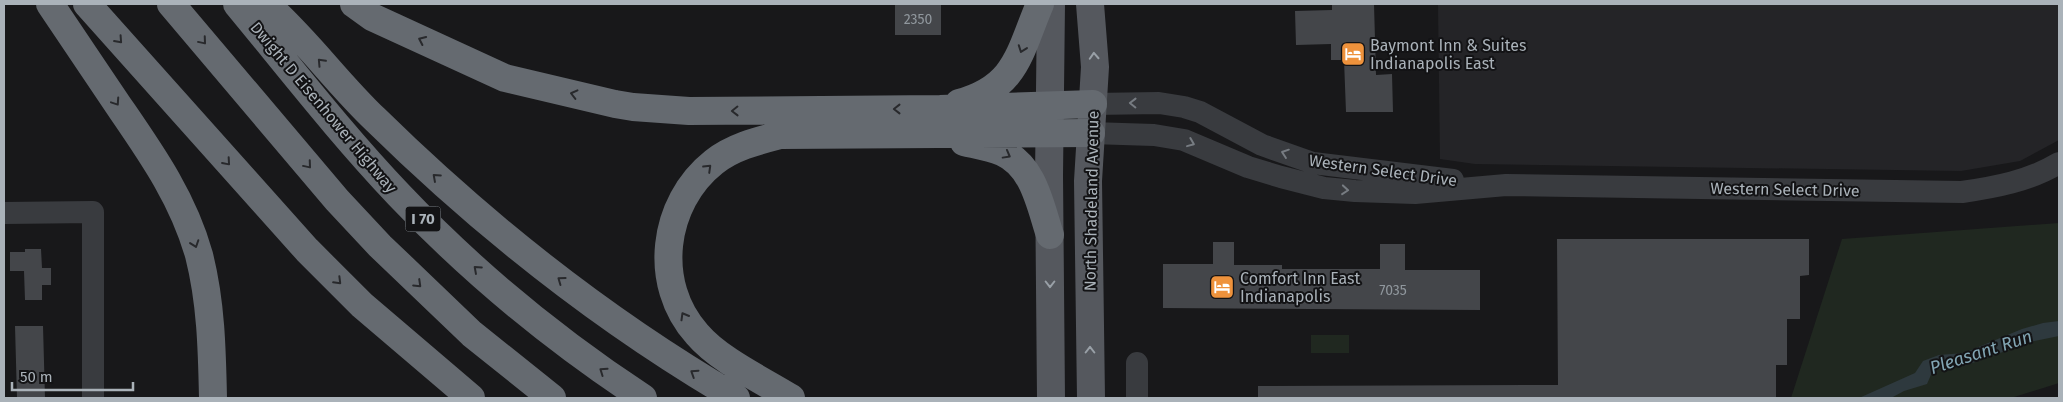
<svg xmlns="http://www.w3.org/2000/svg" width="2063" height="402" font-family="'Fira Sans',sans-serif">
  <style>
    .built { fill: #242427 }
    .green { fill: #202820 }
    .water { fill: #2e393e }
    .building { fill: #44464a }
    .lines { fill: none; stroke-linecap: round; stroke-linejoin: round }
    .minor { stroke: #393b3f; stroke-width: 22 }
    .major { stroke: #55585e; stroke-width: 28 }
    .highway { stroke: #656a70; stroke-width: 28 }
    .oneway { stroke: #28292c }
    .oneway2 { stroke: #99a0a7 }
    .oneway3 { stroke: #777c82 }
    .labels { text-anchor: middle; stroke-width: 4; stroke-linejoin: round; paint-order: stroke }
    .number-label { font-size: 14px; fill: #90979d }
    .shield { fill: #131315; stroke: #7d8288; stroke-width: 1 }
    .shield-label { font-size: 15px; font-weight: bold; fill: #aab2b9 }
    .poi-label { font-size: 16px; fill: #aab2b9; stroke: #131315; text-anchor: start }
    .street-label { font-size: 16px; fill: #aab2b9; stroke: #131315 }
    .water-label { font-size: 18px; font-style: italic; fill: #82a5b3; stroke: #131315 }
  </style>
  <rect width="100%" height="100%" fill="#18181a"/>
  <!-- built -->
  <path class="built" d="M 1438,4 L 2059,4 L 2059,140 L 2020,161 L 1961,171 L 1475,164 L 1440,159 Z"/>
  <!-- green -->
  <path class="green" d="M 2059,223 L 2059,383 L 2011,398 L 1791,398 L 1842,239 Z
    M 1311,335 L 1349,335 L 1349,353 L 1311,353 Z"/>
  <!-- water -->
  <path class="water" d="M 2059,321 L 2059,336 L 2030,342 L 1967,365 L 1933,370 L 1927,384 L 1904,391 L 1891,398 L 1859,398 L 1915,373 L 1923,361 L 1939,355 L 1964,353 L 2022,329 L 2043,323 Z"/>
  <!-- building -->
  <path class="building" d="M 895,4 L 941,4 L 941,35 L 895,35 Z
    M 1332,4 L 1374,4 L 1376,75 L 1392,74 L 1393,112 L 1346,112 L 1344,60 L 1331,60 L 1331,44 L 1296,45 L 1295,11 L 1332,10 Z
    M 1557,239 L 1809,239 L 1809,275 L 1800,276 L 1800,319 L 1787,319 L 1787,365 L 1776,365 L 1776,398 L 1258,398 L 1258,386 L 1558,385 Z
    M 1213,242 L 1234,242 L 1234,265 L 1282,265 L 1282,269 L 1380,269 L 1380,244 L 1405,244 L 1405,270 L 1480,270 L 1480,310 L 1163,308 L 1163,264 L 1213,264 Z
    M 25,249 L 41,249 L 42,268 L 51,268 L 51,285 L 42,285 L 42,300 L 25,300 L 24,271 L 10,271 L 10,252 L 25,252 Z
    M 15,326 L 43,326 L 45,398 L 17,398 Z"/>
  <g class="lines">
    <!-- minor -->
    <path class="minor" d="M 1093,104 L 1159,103 L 1184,107 L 1200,112 L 1262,145 L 1313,163 L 1453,180
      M 1091,133 L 1154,135 L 1184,140 L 1248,167 L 1281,177 L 1324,188 L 1355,191 L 1415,193 L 1506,185 L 1962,192 C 1996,187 2029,181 2059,163
      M 4,213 L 93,212 L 93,398
      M 1137,398 L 1137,363"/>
    <!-- major -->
    <path class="major" d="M 1090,4 L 1095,67 L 1088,181 L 1091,398
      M 1051,398 L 1049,176 L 1051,4"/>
    <!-- highway -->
    <path class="highway" d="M 50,4 C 73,38 95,71 118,105 C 151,153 183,198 199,255 C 211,302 212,350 213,398
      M 87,4 L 307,250 L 362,305 L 471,398
      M 171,4 L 337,200 L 380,246 L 472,334 L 552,398
      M 237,4 C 290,68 341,134 399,195 C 472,272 555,340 643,398
      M 266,4 C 306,39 337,83 375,119 C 484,226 604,321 736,398
      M 354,4 L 372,17 L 505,78 L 615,104 L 633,107 L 689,111 L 940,109 L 1093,104
      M 959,103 C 1017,87 1019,53 1040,4
      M 964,142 C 977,145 990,147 1002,152 C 1034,166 1040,205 1050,235
      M 791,398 C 762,380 719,360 697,334 C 652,284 662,203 714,162 C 733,147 757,141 780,135 L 1091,133"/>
  </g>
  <!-- one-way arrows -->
  <defs><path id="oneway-chevron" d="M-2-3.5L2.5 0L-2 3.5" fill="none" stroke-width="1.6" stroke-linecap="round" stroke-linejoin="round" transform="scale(1.25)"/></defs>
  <g class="oneway">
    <use href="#oneway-chevron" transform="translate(119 40) rotate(48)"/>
    <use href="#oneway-chevron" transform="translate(422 40) rotate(-155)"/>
    <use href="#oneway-chevron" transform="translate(203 41) rotate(50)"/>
    <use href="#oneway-chevron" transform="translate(1022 49) rotate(110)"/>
    <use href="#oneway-chevron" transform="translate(321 62) rotate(-133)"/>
    <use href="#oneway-chevron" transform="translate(574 94) rotate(-166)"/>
    <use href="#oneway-chevron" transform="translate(116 102) rotate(56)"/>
    <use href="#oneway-chevron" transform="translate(897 109) rotate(-180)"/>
    <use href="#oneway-chevron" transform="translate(735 111) rotate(179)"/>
    <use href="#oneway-chevron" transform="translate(1007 155) rotate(29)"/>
    <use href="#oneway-chevron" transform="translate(227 162) rotate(49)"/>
    <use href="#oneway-chevron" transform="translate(308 165) rotate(50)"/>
    <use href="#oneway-chevron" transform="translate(708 168) rotate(-44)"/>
    <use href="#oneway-chevron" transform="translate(436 177) rotate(-138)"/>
    <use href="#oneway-chevron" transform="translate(195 244) rotate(71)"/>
    <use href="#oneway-chevron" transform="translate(477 269) rotate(-138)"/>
    <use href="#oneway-chevron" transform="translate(561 280) rotate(-144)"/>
    <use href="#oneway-chevron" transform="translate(338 281) rotate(45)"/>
    <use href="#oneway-chevron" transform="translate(418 284) rotate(44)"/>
    <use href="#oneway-chevron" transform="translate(684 316) rotate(-120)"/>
    <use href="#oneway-chevron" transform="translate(603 371) rotate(-145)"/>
    <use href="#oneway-chevron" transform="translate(694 373) rotate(-147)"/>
  </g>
  <g class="oneway2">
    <use href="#oneway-chevron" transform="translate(1094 56) rotate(-93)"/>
    <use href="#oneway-chevron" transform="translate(1050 284) rotate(90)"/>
    <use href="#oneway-chevron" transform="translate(1090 350) rotate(-90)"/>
  </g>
  <g class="oneway3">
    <use href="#oneway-chevron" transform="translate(1133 103) rotate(-179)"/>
    <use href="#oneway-chevron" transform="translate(1191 143) rotate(22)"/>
    <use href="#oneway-chevron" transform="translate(1285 153) rotate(-161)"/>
    <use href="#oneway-chevron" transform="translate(1345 190) rotate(5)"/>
  </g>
  <!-- icons -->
  <defs>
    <symbol id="hotel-square" viewBox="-11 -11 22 22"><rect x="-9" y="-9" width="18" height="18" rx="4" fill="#ee923c" stroke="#131315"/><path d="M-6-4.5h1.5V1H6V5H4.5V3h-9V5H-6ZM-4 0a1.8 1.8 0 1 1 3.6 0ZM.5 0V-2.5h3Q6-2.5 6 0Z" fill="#fff"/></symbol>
  </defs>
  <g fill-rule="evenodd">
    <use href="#hotel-square" x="1339" y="40" width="28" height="28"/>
    <use href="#hotel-square" x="1208" y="273" width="28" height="28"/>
  </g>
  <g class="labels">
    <!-- number labels -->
    <g class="number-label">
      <text x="918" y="24">2350</text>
      <text x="1393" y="295">7035</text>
    </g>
    <!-- shield labels -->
    <rect class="shield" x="405.5" y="206.5" width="35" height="25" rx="4"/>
    <g class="shield-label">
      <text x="423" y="224">I 70</text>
    </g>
    <!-- poi labels -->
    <g class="poi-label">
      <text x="1370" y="51">Baymont Inn &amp; Suites<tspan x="1370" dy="18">Indianapolis East</tspan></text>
      <text x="1240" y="284">Comfort Inn East<tspan x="1240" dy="18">Indianapolis</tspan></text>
    </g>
    <!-- street labels -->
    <g class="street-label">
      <text transform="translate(324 107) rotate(50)" y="6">Dwight D Eisenhower Highway</text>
      <text transform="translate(1383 170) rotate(8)" y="6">Western Select Drive</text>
      <text transform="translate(1785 189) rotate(1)" y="6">Western Select Drive</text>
      <text transform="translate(1091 201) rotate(-89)" y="6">North Shadeland Avenue</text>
    </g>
    <!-- water labels -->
    <g class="water-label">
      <text transform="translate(1981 352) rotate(-18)" y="6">Pleasant Run</text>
    </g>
  </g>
  <!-- border -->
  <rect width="2063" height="402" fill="none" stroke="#aab2b9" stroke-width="10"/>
  <!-- scale -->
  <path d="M12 382v8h121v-8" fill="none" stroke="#aab2b9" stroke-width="2.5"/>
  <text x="20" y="382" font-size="15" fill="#aab2b9" stroke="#131315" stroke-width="4" paint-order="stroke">50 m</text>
</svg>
